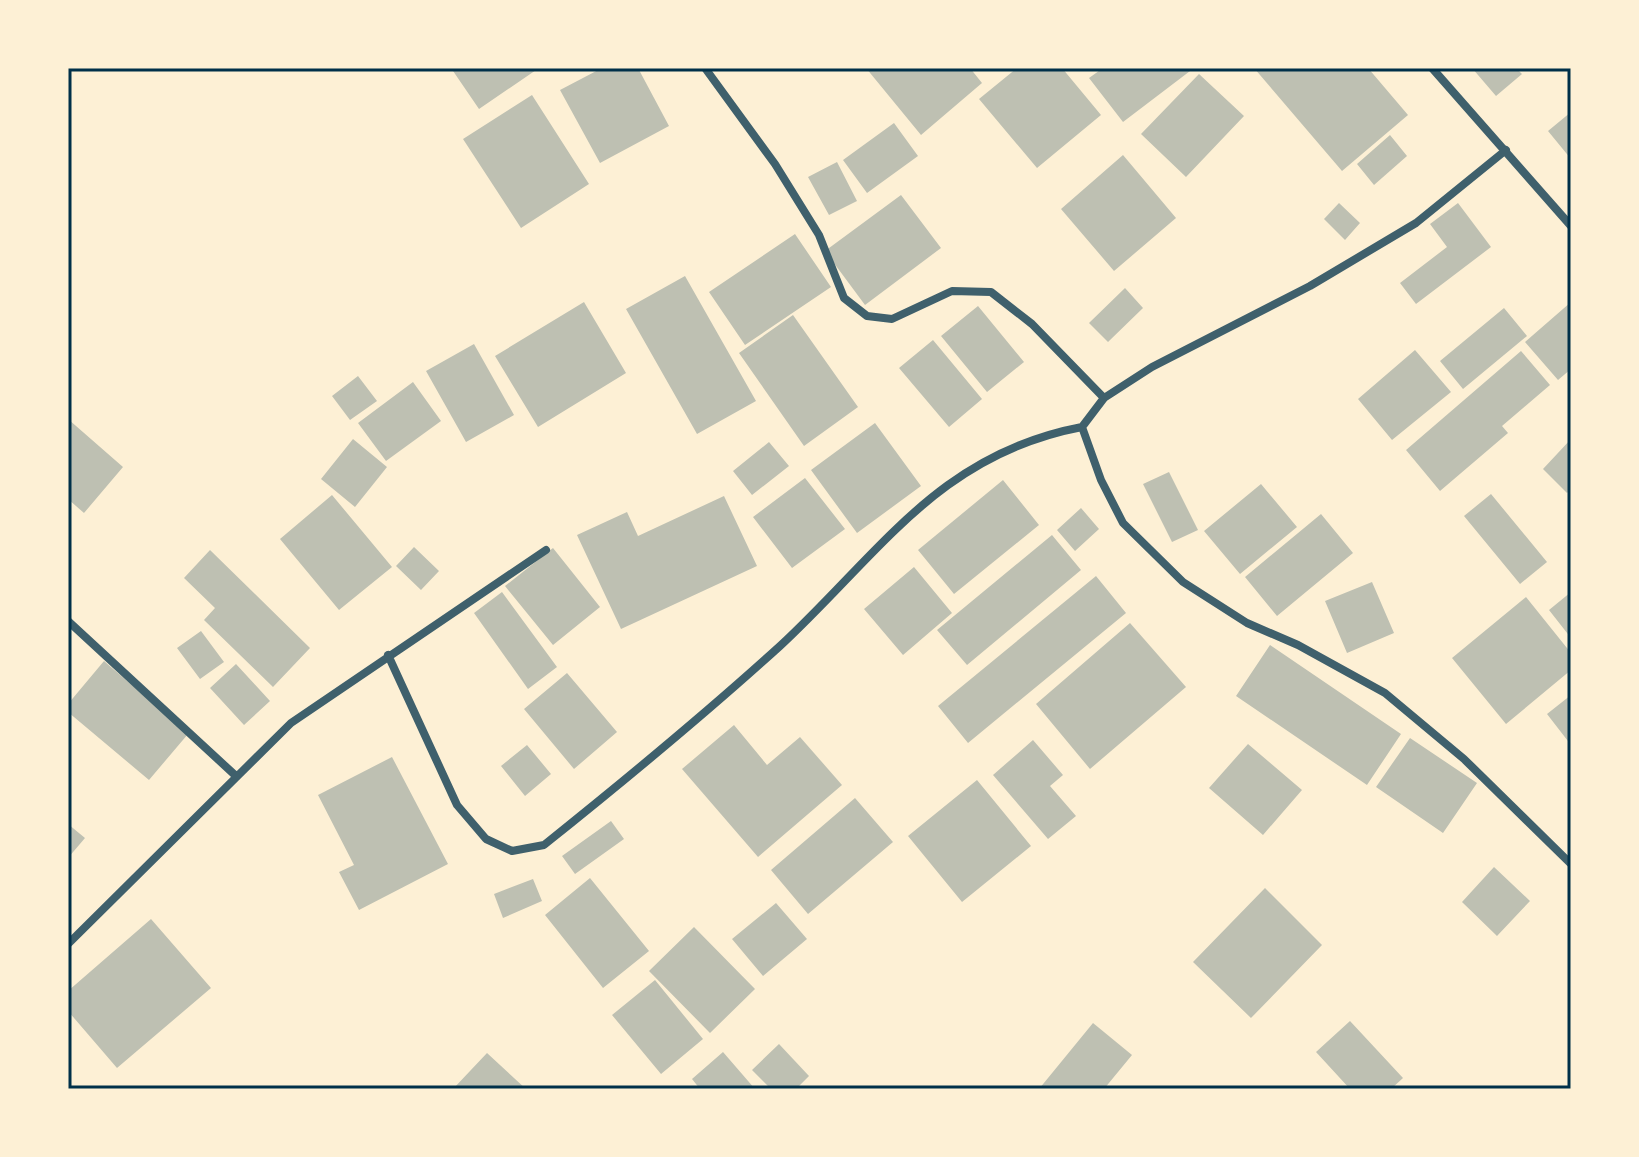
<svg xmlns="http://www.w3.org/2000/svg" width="1639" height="1157" font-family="'Exo 2',sans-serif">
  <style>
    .building { fill: #bec0b2 }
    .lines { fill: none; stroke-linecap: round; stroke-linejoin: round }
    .minor { stroke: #3f606c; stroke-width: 8 }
    .neatline { fill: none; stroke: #003049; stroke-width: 3 }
  </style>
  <rect width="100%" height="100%" fill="#fdf0d5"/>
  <!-- building -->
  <path class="building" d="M 451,68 L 539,68 L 479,109 Z
    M 602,68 L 638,68 L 669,126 L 600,163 L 560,90 Z
    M 866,68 L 970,68 L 982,83 L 921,135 Z
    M 1017,68 L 1062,68 L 1101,115 L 1037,168 L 979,99 Z
    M 1103,68 L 1194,68 L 1123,122 L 1089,78 Z
    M 1254,68 L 1368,68 L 1408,115 L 1342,171 Z
    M 1472,68 L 1516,68 L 1522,74 L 1496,96 Z
    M 1199,74 L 1244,116 L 1186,177 L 1141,134 Z
    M 532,95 L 589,184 L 521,228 L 463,139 Z
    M 1571,112 L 1571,159 L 1548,131 Z
    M 894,123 L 918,156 L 867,193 L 843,160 Z
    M 1390,135 L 1407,156 L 1374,185 L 1357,164 Z
    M 1123,155 L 1176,218 L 1114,271 L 1061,209 Z
    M 837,162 L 857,201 L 829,215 L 808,177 Z
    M 901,195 L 941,248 L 865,305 L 825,251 Z
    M 1339,203 L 1360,223 L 1345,240 L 1324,219 Z
    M 1458,203 L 1491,247 L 1416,304 L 1400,283 L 1447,247 L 1430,224 Z
    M 795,234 L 831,287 L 745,345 L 709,292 Z
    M 685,276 L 756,401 L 697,434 L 626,309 Z
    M 1125,288 L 1143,308 L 1108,342 L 1089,323 Z
    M 584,302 L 626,373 L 538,427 L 495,356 Z
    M 1571,302 L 1571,369 L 1558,380 L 1525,342 Z
    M 978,306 L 1024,362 L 987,392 L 941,336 Z
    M 1504,308 L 1527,336 L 1463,389 L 1440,361 Z
    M 793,315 L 858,407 L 804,446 L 739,353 Z
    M 933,340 L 982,399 L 949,427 L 899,368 Z
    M 474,344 L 514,415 L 466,442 L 426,371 Z
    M 1415,350 L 1451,392 L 1392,440 L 1358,399 Z
    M 1521,351 L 1550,385 L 1502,426 L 1508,433 L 1440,491 L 1406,450 Z
    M 358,376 L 377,401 L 350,420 L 332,396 Z
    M 413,382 L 441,421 L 386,461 L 358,423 Z
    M 68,419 L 123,467 L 84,513 L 68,499 Z
    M 875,423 L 921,486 L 857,533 L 811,470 Z
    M 353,439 L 387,467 L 355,507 L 321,479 Z
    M 1571,439 L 1571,489 L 1567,493 L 1543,469 Z
    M 769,442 L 789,466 L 752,495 L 733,471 Z
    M 1169,472 L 1198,530 L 1172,542 L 1143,484 Z
    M 805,478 L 845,529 L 792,568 L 753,517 Z
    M 1003,480 L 1039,525 L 954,594 L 918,550 Z
    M 1261,484 L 1297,527 L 1240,574 L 1204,531 Z
    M 1491,494 L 1547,562 L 1520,584 L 1464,516 Z
    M 332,495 L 392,567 L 339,610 L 280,539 Z
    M 724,496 L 757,566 L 621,629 L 577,535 L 627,512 L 638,536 Z
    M 1081,508 L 1099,529 L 1075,551 L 1057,530 Z
    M 1321,514 L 1353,553 L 1277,616 L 1245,577 Z
    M 1052,535 L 1081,570 L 967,665 L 937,630 Z
    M 414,547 L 439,571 L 421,590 L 396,566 Z
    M 553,548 L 600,607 L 553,645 L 505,586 Z
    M 210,550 L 310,648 L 273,687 L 204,620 L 215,608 L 184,578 Z
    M 914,567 L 952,613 L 903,655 L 864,609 Z
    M 1096,576 L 1126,613 L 968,743 L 938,706 Z
    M 1372,582 L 1394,633 L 1347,653 L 1325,601 Z
    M 502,592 L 557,667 L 528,689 L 474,613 Z
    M 1571,592 L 1571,638 L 1549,610 Z
    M 1526,597 L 1571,653 L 1571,670 L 1506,724 L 1452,658 Z
    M 1130,623 L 1186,687 L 1090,769 L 1036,704 Z
    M 201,631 L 224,662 L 200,679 L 177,648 Z
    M 1270,645 L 1401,734 L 1367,785 L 1236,696 Z
    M 104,661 L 188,734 L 149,780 L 68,712 L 68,704 Z
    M 236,664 L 270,701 L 244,725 L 210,688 Z
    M 567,673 L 617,732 L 574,769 L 524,709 Z
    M 1571,695 L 1571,745 L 1547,714 Z
    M 734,725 L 767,765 L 800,737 L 842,785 L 758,857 L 682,769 Z
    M 1410,738 L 1477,783 L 1443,833 L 1376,787 Z
    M 1033,740 L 1063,775 L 1050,786 L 1076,816 L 1048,839 L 993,775 Z
    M 1248,744 L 1302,790 L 1263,835 L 1209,788 Z
    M 527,745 L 551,774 L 525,796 L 501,766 Z
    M 392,757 L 448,864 L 359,910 L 339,872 L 354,865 L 318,795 Z
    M 977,780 L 1031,846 L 962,902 L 908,836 Z
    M 855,798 L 893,842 L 808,914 L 771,870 Z
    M 611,821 L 624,839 L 575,874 L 562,856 Z
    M 68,824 L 85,838 L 68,858 Z
    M 1494,867 L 1530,901 L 1497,936 L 1462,902 Z
    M 590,878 L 649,951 L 603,988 L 545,915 Z
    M 533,879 L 542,901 L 503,918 L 494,894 Z
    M 1265,888 L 1322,945 L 1251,1018 L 1193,962 Z
    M 776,903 L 807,939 L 763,976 L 732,939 Z
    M 151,919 L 211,988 L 117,1068 L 68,1011 L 68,991 Z
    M 694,927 L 755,989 L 710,1033 L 649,971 Z
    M 655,980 L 703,1039 L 661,1074 L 612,1015 Z
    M 1350,1021 L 1403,1078 L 1391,1089 L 1350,1089 L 1316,1052 Z
    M 1093,1023 L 1132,1055 L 1104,1089 L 1039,1089 Z
    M 779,1044 L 809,1076 L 796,1089 L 771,1089 L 752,1070 Z
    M 723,1052 L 755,1089 L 700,1089 L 692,1079 Z
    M 487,1053 L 526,1089 L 453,1089 Z"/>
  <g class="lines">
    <!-- minor -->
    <path class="minor" d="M 705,68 L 775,164 L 819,235 L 844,298 L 867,316 L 892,319 L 952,291 L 991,292 L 1032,324 L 1104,398
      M 1432,68 L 1571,226
      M 1082,427 L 1101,480 L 1123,523 L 1183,582 L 1247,623 L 1298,645 L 1385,693 L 1464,759 L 1571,864
      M 68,621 L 236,776
      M 388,655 L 457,805 L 486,839 L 512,851 L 544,845 C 624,781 704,715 780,646 C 880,553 939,454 1082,427 L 1104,398 L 1152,367 L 1310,286 L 1416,223 L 1506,150
      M 68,944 L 291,723 L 546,550"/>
  </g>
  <!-- border -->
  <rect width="1639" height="1157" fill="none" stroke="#fdf0d5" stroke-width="140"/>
  <rect x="70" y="70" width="1499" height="1017" class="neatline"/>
</svg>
